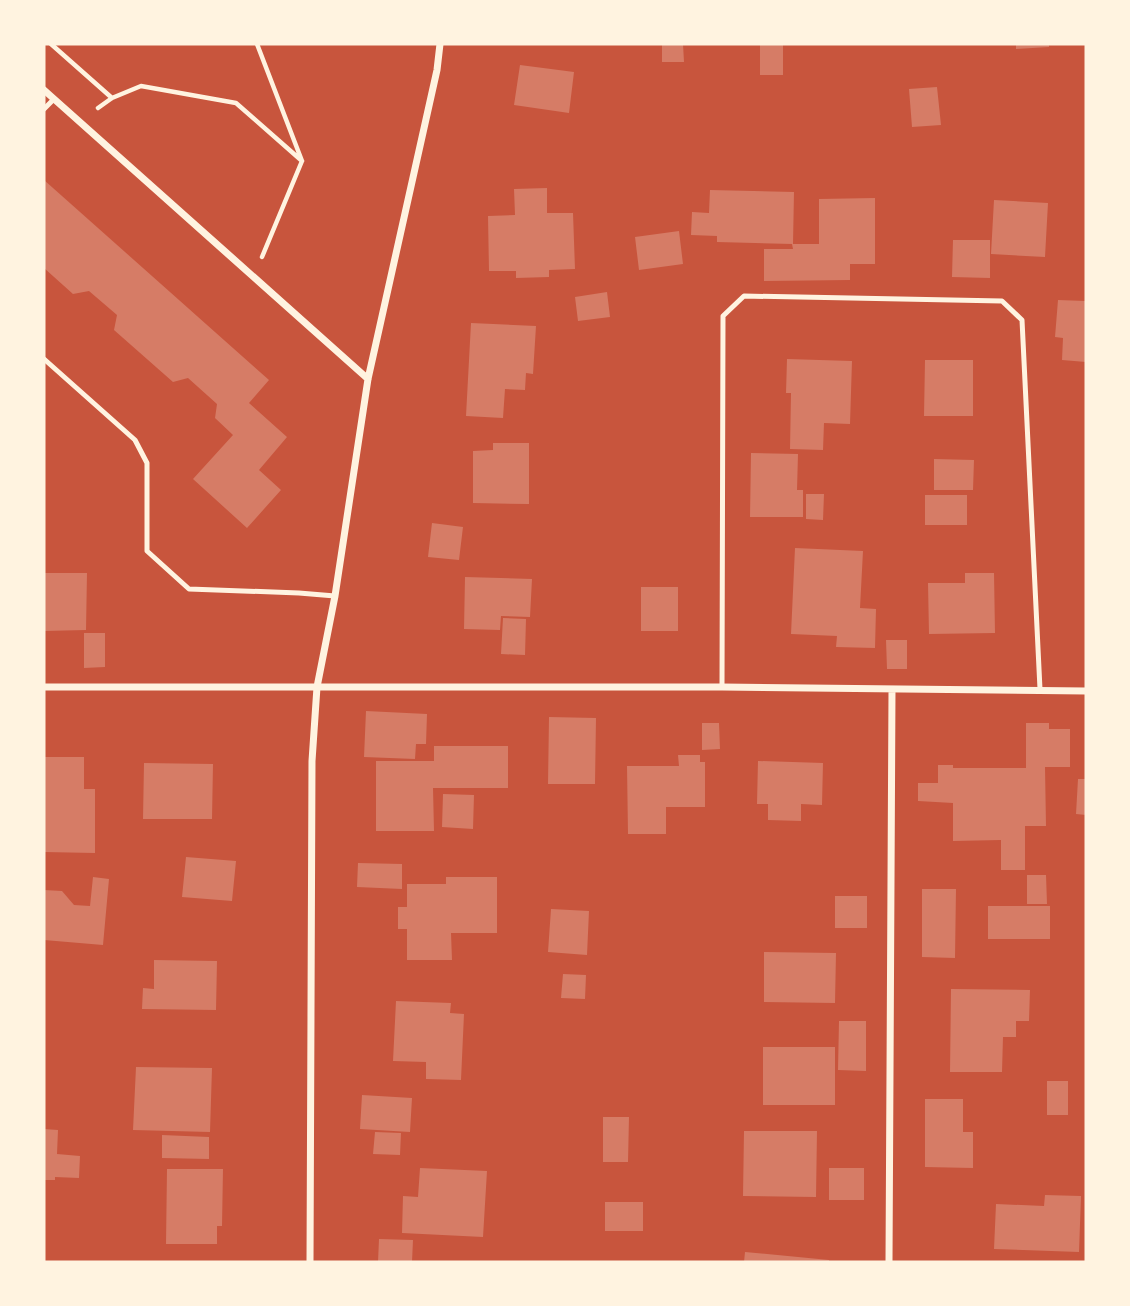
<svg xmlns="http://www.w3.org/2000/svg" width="1130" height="1306" font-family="Lato,sans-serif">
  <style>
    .building { fill: #d67c66 }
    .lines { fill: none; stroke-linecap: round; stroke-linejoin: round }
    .path { stroke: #fff3e0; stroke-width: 4.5 }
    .service { stroke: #fff3e0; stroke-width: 5 }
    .minor { stroke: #fff3e0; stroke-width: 7 }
  </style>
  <rect width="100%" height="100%" fill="#c8553d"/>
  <!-- building -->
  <path class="building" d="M 662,44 L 683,44 L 684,62 L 662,62 Z
    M 760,44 L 783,44 L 783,75 L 760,75 Z
    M 1016,44 L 1049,44 L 1049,47 L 1016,49 Z
    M 520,65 L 574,72 L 569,113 L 514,105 Z
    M 937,87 L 941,125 L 912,127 L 909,89 Z
    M 44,180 L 269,380 L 249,403 L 287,437 L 259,470 L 281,490 L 247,528 L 193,479 L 233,435 L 215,418 L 217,404 L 188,378 L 173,382 L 114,330 L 117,315 L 89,291 L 73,294 L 44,268 Z
    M 547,188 L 547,213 L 573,213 L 575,269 L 549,270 L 549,277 L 516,278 L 516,271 L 489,271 L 488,216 L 515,215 L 514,189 Z
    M 710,190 L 794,192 L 793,244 L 717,242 L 717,236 L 691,235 L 692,212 L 709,213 Z
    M 875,198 L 875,264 L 850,264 L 850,280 L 764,281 L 764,249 L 793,249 L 792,244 L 819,244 L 819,199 Z
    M 994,200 L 1048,203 L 1045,257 L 991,254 Z
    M 679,231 L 683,264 L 639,270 L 635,237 Z
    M 953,240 L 990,240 L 990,278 L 952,277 Z
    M 607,292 L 610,317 L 578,321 L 575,297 Z
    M 1058,300 L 1086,301 L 1086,362 L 1062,360 L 1063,338 L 1055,337 Z
    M 471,323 L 536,326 L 533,374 L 526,373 L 525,390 L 505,389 L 503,418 L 466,416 Z
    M 787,359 L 852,361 L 850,424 L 824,423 L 823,450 L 790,449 L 791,393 L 786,393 Z
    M 925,360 L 973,360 L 973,416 L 924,416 Z
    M 493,443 L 529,443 L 529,504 L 473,503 L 473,451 L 493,450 Z
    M 751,453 L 798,454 L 797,490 L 803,490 L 803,517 L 750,517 Z
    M 934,459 L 974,460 L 973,490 L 934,490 Z
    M 806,494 L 824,494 L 823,520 L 806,519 Z
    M 925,495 L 967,495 L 967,525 L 925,525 Z
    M 432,523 L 463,527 L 459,560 L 428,557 Z
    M 795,548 L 863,551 L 860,608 L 876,609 L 875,648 L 836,647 L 837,636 L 791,634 Z
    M 44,573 L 87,573 L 86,630 L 44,631 Z
    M 965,573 L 994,573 L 995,633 L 929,634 L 928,583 L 965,583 Z
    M 465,577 L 532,579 L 530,617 L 501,616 L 500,630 L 464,629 Z
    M 641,587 L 678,587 L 678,631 L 641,631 Z
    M 503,618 L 526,619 L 525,655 L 501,654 Z
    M 84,633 L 105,633 L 105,667 L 84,668 Z
    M 886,640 L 907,640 L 907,669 L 887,669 Z
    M 366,711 L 427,714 L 426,744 L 416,744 L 415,759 L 364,757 Z
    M 549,717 L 596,718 L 595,784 L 548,784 Z
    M 702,723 L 719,723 L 720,749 L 702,750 Z
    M 1026,723 L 1049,723 L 1049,729 L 1070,729 L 1070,767 L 1045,767 L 1046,826 L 1025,826 L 1025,870 L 1001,870 L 1001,840 L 953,841 L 953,803 L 918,801 L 918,783 L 938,783 L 938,765 L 953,765 L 953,768 L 1026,768 Z
    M 434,746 L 508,746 L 508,788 L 433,788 L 434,831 L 376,831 L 376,761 L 434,761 Z
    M 678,755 L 700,755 L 700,762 L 705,762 L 705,807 L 666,807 L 666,834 L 628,834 L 627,766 L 679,766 Z
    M 44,757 L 84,757 L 84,789 L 95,789 L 95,853 L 44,852 Z
    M 758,761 L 823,763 L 822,805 L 801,804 L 801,821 L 768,820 L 768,804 L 757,804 Z
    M 144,763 L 213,764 L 212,819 L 143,819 Z
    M 1078,779 L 1086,779 L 1086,815 L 1076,814 Z
    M 443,794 L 474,795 L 473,829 L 442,827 Z
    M 186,857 L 236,861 L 232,901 L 182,897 Z
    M 358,863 L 402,864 L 402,889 L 357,887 Z
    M 1027,875 L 1046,875 L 1047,904 L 1027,904 Z
    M 93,877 L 109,879 L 103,945 L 44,940 L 44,890 L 62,891 L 74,905 L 90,906 Z
    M 446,877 L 497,877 L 497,933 L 451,933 L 452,960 L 407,960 L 407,929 L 398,929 L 398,907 L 407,907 L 407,884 L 446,884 Z
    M 922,889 L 956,889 L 955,958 L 922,957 Z
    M 835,896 L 867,896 L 867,928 L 835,928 Z
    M 988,906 L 1050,906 L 1050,939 L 988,939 Z
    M 551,909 L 589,911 L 587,955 L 548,952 Z
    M 764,952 L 836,953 L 835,1003 L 764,1002 Z
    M 154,960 L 217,961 L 216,1010 L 142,1009 L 143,988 L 154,989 Z
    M 563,974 L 586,975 L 585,999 L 561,998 Z
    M 951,989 L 1030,990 L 1029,1021 L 1016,1021 L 1016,1037 L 1003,1037 L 1002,1072 L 950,1072 Z
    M 396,1001 L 451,1003 L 450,1013 L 464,1014 L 461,1080 L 426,1079 L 426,1062 L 393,1061 Z
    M 839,1021 L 866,1021 L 866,1071 L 838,1070 Z
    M 763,1047 L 835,1047 L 835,1105 L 763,1105 Z
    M 136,1067 L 212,1068 L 210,1132 L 133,1130 Z
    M 1047,1081 L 1068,1081 L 1068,1115 L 1047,1115 Z
    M 362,1095 L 412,1098 L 410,1132 L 360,1129 Z
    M 925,1099 L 963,1099 L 963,1132 L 973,1132 L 973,1168 L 925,1167 Z
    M 603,1117 L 629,1117 L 628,1162 L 603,1162 Z
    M 44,1129 L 58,1130 L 57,1154 L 80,1156 L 79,1178 L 55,1177 L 55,1180 L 44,1180 Z
    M 744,1131 L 817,1131 L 816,1197 L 743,1196 Z
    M 375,1132 L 401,1133 L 400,1155 L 373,1154 Z
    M 162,1135 L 209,1137 L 209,1159 L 162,1158 Z
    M 420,1168 L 487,1171 L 483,1237 L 402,1233 L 403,1196 L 418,1197 Z
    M 829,1168 L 864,1168 L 864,1200 L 829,1200 Z
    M 167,1169 L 223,1169 L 222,1226 L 217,1226 L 217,1244 L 166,1244 Z
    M 1045,1195 L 1081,1196 L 1079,1252 L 994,1249 L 996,1204 L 1044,1206 Z
    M 605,1202 L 643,1202 L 643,1231 L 605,1231 Z
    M 379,1239 L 413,1240 L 412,1262 L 378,1262 Z
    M 745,1252 L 829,1260 L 829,1262 L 744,1262 Z"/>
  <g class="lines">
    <!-- path -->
    <path class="path" d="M 51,44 L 112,98
      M 257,44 L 302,161 L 262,257
      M 98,108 L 112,98 L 141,86 L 236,103 L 302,161"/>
    <!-- service -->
    <path class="service" d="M 44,109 L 54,99
      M 44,359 L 135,440 L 147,463 L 147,551 L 189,589 L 299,593 L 335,596
      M 722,687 L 723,316 L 744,296 L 1002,301 L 1022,320 L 1040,689"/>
    <!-- minor -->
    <path class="minor" d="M 44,90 L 368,379
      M 44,687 L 722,687 L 1086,691
      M 310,1262 L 312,761 L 317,687 L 335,596 L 368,379 L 437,70 L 440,44
      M 889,1262 L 892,690"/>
  </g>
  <!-- border -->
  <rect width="1130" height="1306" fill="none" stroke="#fff3e0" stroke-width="91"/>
</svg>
